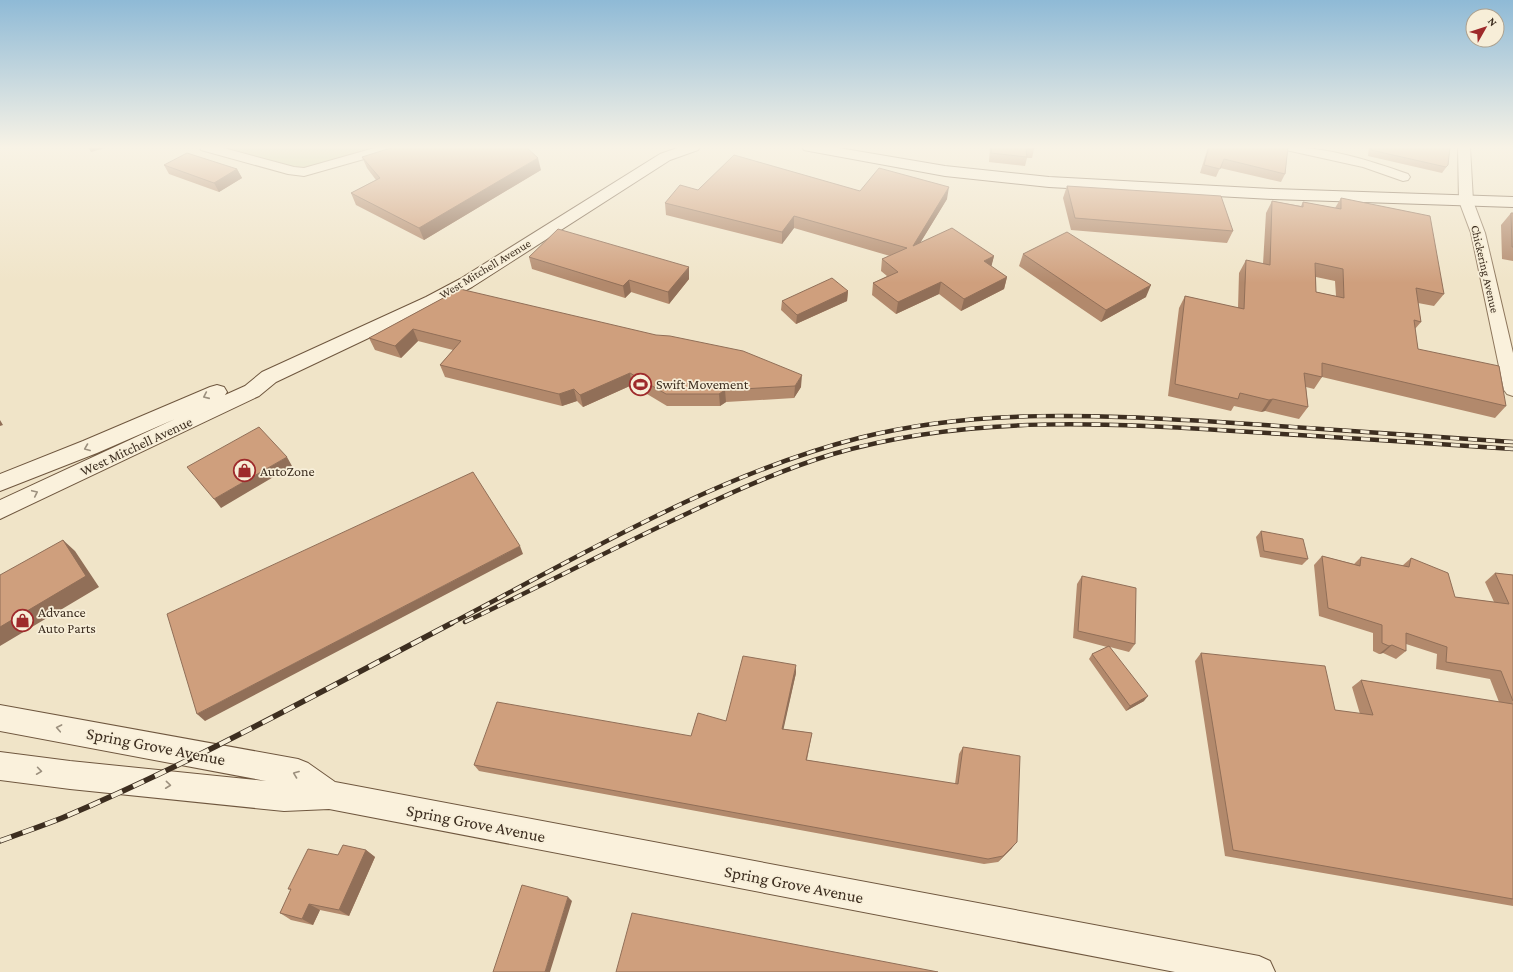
<svg xmlns="http://www.w3.org/2000/svg" width="1513" height="972" font-family="'Crimson Pro',serif">
  <style>
    .green { fill: #c9cf9b }
    .lines { fill: none; stroke-linecap: round; stroke-linejoin: round }
    .street-casing { stroke: #8d765c; stroke-width: 2 }
    .secondary-casing { stroke: #6f573f; stroke-width: 2 }
    .street { fill: #faf1dc; fill-rule: evenodd }
    .secondary { fill: #faf1dc; fill-rule: evenodd }
    .rail-far1-casing { stroke: #3d2e20; stroke-width: 4.5 }
    .rail-casing { stroke: #3d2e20; stroke-width: 5.5 }
    .rail-far1 { stroke: #f7eed8; stroke-width: 3; stroke-dasharray: 9; stroke-linecap: butt }
    .rail { stroke: #f7eed8; stroke-width: 4; stroke-dasharray: 12; stroke-linecap: butt }
    .wall { fill: #b2896c; fill-rule: evenodd }
    .shaded-wall { fill: #916f58 }
    .building { fill: #cf9f7d; stroke: #916f58; fill-rule: evenodd }
    .oneway { stroke: #9c907e }
    .labels { text-anchor: middle; stroke-width: 3.5; stroke-linejoin: round; paint-order: stroke }
    .far-street-label { font-size: 12px; fill: #3d2e20; stroke: #f7eed8 }
    .poi-label { font-size: 14px; fill: #3d2e20; stroke: #f7eed8; text-anchor: start }
    .street-label { font-size: 14px; fill: #3d2e20; stroke: #f7eed8 }
    .near-street-label { font-size: 17px; fill: #3d2e20; stroke: #f7eed8 }
  </style>
  <rect width="100%" height="100%" fill="#f0e4c8"/>
  <!-- green -->
  <path class="green" d="M 206,147 L 391,147 L 324,167 L 293,171 Z"/>
  <g class="lines">
    <defs>
      <path id="street" d="M 200,147 L 220,147 L 294,167 L 304,168 L 378,147 L 397,147 L 396,150 L 304,176 L 288,174 L 201,150 Z
        M 1285,147 C 1327,147 1368,160 1408,174 L 1410,177 L 1408,180 L 1403,181 L 1363,167 L 1286,150 Z
        M 1458,147 L 1470,147 L 1473,201 L 1485,233 L 1513,353 L 1513,396 L 1507,394 L 1504,390 L 1471,233 L 1459,201 Z"/>
      <path id="secondary" d="M 680,147 L 700,147 L 698,150 L 670,160 L 472,287 L 438,305 L 276,382 L 259,396 L 0,519 L 0,500 L 175,419 L 97,453 L 0,491 L 0,474 L 83,441 L 210,387 L 217,385 L 224,387 L 227,392 L 225,395 L 245,386 L 262,372 L 426,297 L 460,279 L 660,154 Z
        M 802,147 L 833,147 L 945,166 L 1049,177 L 1273,189 L 1513,197 L 1513,207 L 1273,199 L 1049,187 L 945,176 L 809,151 L 804,150 Z
        M 0,705 L 298,759 L 308,763 L 335,782 L 1259,956 L 1270,961 L 1275,972 L 1175,972 L 329,809 L 284,811 L 70,789 L 0,780 L 0,752 L 70,761 L 266,781 L 0,731 Z"/>
    </defs>
    <!-- street casing -->
    <use href="#street" class="street-casing"/>
    <!-- secondary casing -->
    <use href="#secondary" class="secondary-casing"/>
    <!-- street -->
    <use href="#street" class="street"/>
    <!-- secondary -->
    <use href="#secondary" class="secondary"/>
    <defs>
      <path id="rail-far1" d="M 465,622 C 531,591 596,557 661,526 C 717,499 774,472 833,454 C 969,414 1111,423 1251,432 C 1338,437 1426,443 1513,449
        M 450,624 C 582,555 715,475 859,438 C 977,408 1099,415 1219,422 C 1317,428 1415,436 1513,442"/>
      <path id="rail" d="M 0,841 C 21,833 42,826 62,818 C 196,761 324,690 452,623"/>
    </defs>
    <!-- rail-far1 casing -->
    <use href="#rail-far1" class="rail-far1-casing"/>
    <!-- rail casing -->
    <use href="#rail" class="rail-casing"/>
    <!-- rail-far1 -->
    <use href="#rail-far1" class="rail-far1"/>
    <!-- rail -->
    <use href="#rail" class="rail"/>
  </g>
  <!-- wall -->
  <path class="wall" d="M 990,147 L 1034,147 L 1034,149 L 1032,158 L 1027,158 L 1025,166 L 989,162 Z
    M 1208,147 L 1288,147 L 1285,174 L 1281,182 L 1220,168 L 1216,177 L 1200,173 Z
    M 1369,147 L 1450,147 L 1448,165 L 1442,173 L 1368,156 Z
    M 362,157 L 541,170 L 424,240 L 356,205 L 351,193 L 376,180 L 367,168 Z
    M 164,165 L 237,169 L 242,178 L 219,192 L 169,174 Z
    M 1067,186 L 1233,231 L 1227,243 L 1071,230 L 1063,198 Z
    M 698,190 L 860,191 L 947,199 L 920,243 L 994,256 L 991,266 L 1007,277 L 1004,289 L 961,311 L 939,294 L 896,314 L 872,295 L 873,283 L 887,276 L 881,271 L 882,259 L 890,256 L 794,228 L 782,244 L 666,215 L 665,203 Z
    M 1341,198 L 1444,294 L 1434,306 L 1418,303 L 1421,322 L 1415,329 L 1418,349 L 1506,406 L 1495,418 L 1322,377 L 1314,389 L 1306,387 L 1308,407 L 1299,419 L 1265,411 L 1261,412 L 1234,406 L 1231,411 L 1168,396 L 1179,308 L 1185,296 L 1238,308 L 1239,273 L 1246,260 L 1263,264 L 1266,213 L 1272,201 L 1301,206 L 1303,202 L 1335,208 ZM 1316,277 L 1335,281 L 1336,296 L 1316,292 Z
    M 1511,213 L 1513,213 L 1513,261 L 1502,259 L 1501,225 Z
    M 1023,254 L 1146,297 L 1101,322 L 1019,266 Z
    M 529,257 L 689,267 L 689,279 L 669,304 L 631,292 L 625,298 L 532,269 Z
    M 460,289 L 801,387 L 794,398 L 726,402 L 720,406 L 667,406 L 632,385 L 583,407 L 577,401 L 562,406 L 445,377 L 440,365 L 453,350 L 418,341 L 401,358 L 375,350 L 369,338 Z
    M 848,291 L 847,301 L 796,324 L 781,310 L 782,301 Z
    M 1261,531 L 1308,559 L 1302,565 L 1260,557 L 1256,537 Z
    M 1322,556 L 1354,564 L 1361,557 L 1402,566 L 1411,558 L 1455,597 L 1494,602 L 1485,582 L 1495,573 L 1513,575 L 1513,906 L 1225,856 L 1195,661 L 1201,653 L 1335,710 L 1360,714 L 1352,687 L 1361,680 L 1499,702 L 1490,679 L 1436,669 L 1437,654 L 1406,644 L 1406,651 L 1396,659 L 1383,653 L 1379,654 L 1373,651 L 1373,633 L 1319,616 L 1314,565 Z
    M 1082,576 L 1135,644 L 1129,652 L 1110,647 L 1144,701 L 1126,711 L 1089,659 L 1092,654 L 1107,647 L 1073,638 L 1077,584 Z
    M 796,673 L 783,729 L 812,733 L 807,760 L 955,784 L 959,754 L 963,747 L 1012,848 L 998,862 L 984,864 L 479,771 L 474,765 L 691,736 L 726,721 Z
    M 366,850 L 375,857 L 349,916 L 320,910 L 313,925 L 291,920 L 280,913 L 291,890 L 288,889 L 338,855 Z"/>
  <!-- shaded-wall -->
  <path class="shaded-wall" d="M 88,147 L 105,147 L 105,148 L 91,152 Z
    M 538,158 L 541,170 L 424,240 L 419,228 Z
    M 237,169 L 242,178 L 219,192 L 214,183 Z
    M 949,187 L 947,199 L 911,258 L 913,246 Z
    M 794,216 L 794,228 L 782,244 L 782,232 Z
    M 994,256 L 991,268 L 984,261 Z
    M 689,267 L 689,279 L 669,304 L 668,292 Z
    M 1007,277 L 1004,289 L 961,311 L 964,299 Z
    M 629,280 L 631,292 L 625,298 L 623,286 Z
    M 941,282 L 939,294 L 896,314 L 898,302 Z
    M 1151,285 L 1146,297 L 1101,322 L 1106,310 Z
    M 848,291 L 847,301 L 796,324 L 797,315 Z
    M 413,329 L 418,341 L 401,358 L 395,346 Z
    M 630,373 L 632,385 L 583,407 L 580,395 Z
    M 802,375 L 801,387 L 794,398 L 795,386 Z
    M 574,389 L 577,401 L 562,406 L 559,394 Z
    M 725,390 L 726,402 L 720,406 L 719,394 Z
    M 1273,399 L 1265,411 L 1261,412 L 1269,400 Z
    M 0,420 L 3,425 L 0,426 Z
    M 287,457 L 292,466 L 221,508 L 214,499 Z
    M 63,540 L 75,551 L 99,587 L 0,646 L 0,627 Z
    M 520,546 L 523,554 L 205,721 L 197,714 Z
    M 1392,645 L 1383,653 L 1379,654 L 1389,646 Z
    M 796,665 L 796,673 L 782,736 L 782,729 Z
    M 1148,696 L 1144,701 L 1126,711 L 1130,706 Z
    M 1017,842 L 1012,848 L 998,862 L 1003,856 Z
    M 366,850 L 375,857 L 349,916 L 339,910 Z
    M 568,897 L 572,901 L 550,972 L 545,972 Z
    M 309,904 L 320,910 L 313,925 L 302,919 Z"/>
  <!-- building -->
  <path class="building" d="M 394,147 L 526,147 L 538,158 L 419,228 L 351,193 L 380,178 L 362,157 Z
    M 992,147 L 1034,147 L 1034,149 L 1026,149 L 1027,157 L 991,153 Z
    M 1209,147 L 1288,147 L 1285,174 L 1224,159 L 1220,169 L 1204,165 Z
    M 1372,147 L 1450,147 L 1448,165 L 1446,167 L 1371,150 Z
    M 187,153 L 237,169 L 214,183 L 164,165 Z
    M 734,155 L 860,191 L 879,168 L 949,187 L 913,246 L 952,228 L 994,256 L 984,261 L 1007,277 L 964,299 L 941,282 L 898,302 L 873,283 L 898,272 L 882,259 L 907,248 L 794,216 L 782,232 L 665,203 L 680,185 L 698,190 Z
    M 1067,186 L 1221,196 L 1233,231 L 1075,218 Z
    M 1341,198 L 1430,216 L 1444,294 L 1416,288 L 1421,322 L 1414,320 L 1418,349 L 1499,366 L 1506,406 L 1322,363 L 1322,377 L 1304,373 L 1308,407 L 1273,399 L 1269,400 L 1240,393 L 1238,399 L 1175,384 L 1185,296 L 1244,309 L 1246,260 L 1270,265 L 1272,201 L 1303,207 L 1303,202 L 1341,209 ZM 1315,263 L 1343,269 L 1344,298 L 1316,292 Z
    M 1511,213 L 1513,213 L 1513,247 L 1512,247 Z
    M 558,229 L 689,267 L 668,292 L 629,280 L 623,286 L 529,257 Z
    M 1067,232 L 1151,285 L 1106,310 L 1023,254 Z
    M 832,278 L 848,291 L 797,315 L 782,301 Z
    M 460,289 L 656,335 L 670,336 L 743,351 L 802,375 L 795,386 L 725,390 L 719,394 L 666,394 L 630,373 L 580,395 L 574,389 L 559,394 L 440,365 L 461,341 L 413,329 L 395,346 L 369,338 Z
    M 259,427 L 287,457 L 214,499 L 187,467 Z
    M 473,472 L 520,546 L 197,714 L 167,614 Z
    M 1261,531 L 1303,539 L 1308,559 L 1264,551 Z
    M 63,540 L 86,576 L 0,627 L 0,575 Z
    M 1322,556 L 1360,566 L 1361,557 L 1409,567 L 1411,558 L 1448,573 L 1455,597 L 1509,604 L 1495,573 L 1513,575 L 1513,701 L 1501,671 L 1446,662 L 1447,647 L 1406,633 L 1406,651 L 1392,645 L 1389,646 L 1382,643 L 1382,625 L 1328,608 Z
    M 1082,576 L 1136,588 L 1135,644 L 1078,631 Z
    M 1109,646 L 1148,696 L 1130,706 L 1092,654 Z
    M 1201,653 L 1325,666 L 1335,710 L 1373,715 L 1361,680 L 1513,704 L 1513,899 L 1233,850 Z
    M 743,656 L 796,665 L 782,729 L 812,733 L 806,760 L 958,784 L 963,747 L 1020,756 L 1017,842 L 1003,856 L 988,859 L 474,765 L 497,702 L 691,736 L 698,713 L 726,721 Z
    M 343,845 L 366,850 L 339,910 L 309,904 L 302,919 L 280,913 L 291,889 L 288,889 L 308,849 L 338,855 Z
    M 522,885 L 568,897 L 545,972 L 493,972 Z
    M 632,913 L 938,972 L 616,972 Z"/>
  <!-- one-way arrows -->
  <defs><path id="oneway-chevron" d="M-2-3.5L2.5 0L-2 3.5" fill="none" stroke-width="1.6" stroke-linecap="round" stroke-linejoin="round"/></defs>
  <g class="oneway">
    <use href="#oneway-chevron" transform="translate(206 396) rotate(156)"/>
    <use href="#oneway-chevron" transform="translate(87 448) rotate(158)"/>
    <use href="#oneway-chevron" transform="translate(35 493) rotate(-25)"/>
    <use href="#oneway-chevron" transform="translate(59 728) rotate(-169)"/>
    <use href="#oneway-chevron" transform="translate(39 771) rotate(8)"/>
    <use href="#oneway-chevron" transform="translate(296 774) rotate(-159)"/>
    <use href="#oneway-chevron" transform="translate(168 785) rotate(6)"/>
  </g>
  <!-- sky -->
  <linearGradient id="sky" x2="0" y2="1"><stop stop-color="#8fbad6"/><stop offset="0.52" stop-color="#f8f3e6"/><stop offset="1" stop-color="#f8f3e6" stop-opacity="0"/></linearGradient>
  <rect width="1513" height="283" fill="url(#sky)"/>
  <!-- icons -->
  <defs>
    <symbol id="stadium-ring" viewBox="-11 -11 22 22"><circle r="9.5" fill="#f7eed8" stroke="#9e2a2b" stroke-width="1.5"/><path d="M0-5a6.5 5 0 1 0 0 10a6.5 5 0 1 0 0-10ZM-3.5-1.8h7v3.6h-7Z" fill="#9e2a2b"/></symbol>
    <symbol id="shop-ring" viewBox="-11 -11 22 22"><circle r="9.5" fill="#f7eed8" stroke="#9e2a2b" stroke-width="1.5"/><path d="M-5-2.5h2.3a2.7 3.5 0 0 1 5.4 0H5L5.5 6h-11ZM-1.5-2.5h3a1.5 2.3 0 0 0-3 0Z" fill="#9e2a2b"/></symbol>
  </defs>
  <g fill-rule="evenodd">
    <use href="#stadium-ring" x="628" y="372" width="25" height="25"/>
    <use href="#shop-ring" x="232" y="458" width="25" height="25"/>
    <use href="#shop-ring" x="10" y="608" width="25" height="25"/>
  </g>
  <g class="labels">
    <!-- far-street labels -->
    <g class="far-street-label">
      <text transform="translate(485 269) rotate(-31)" y="4">West Mitchell Avenue</text>
      <text transform="translate(1485 269) rotate(77)" y="4">Chickering Avenue</text>
    </g>
    <!-- poi labels -->
    <g class="poi-label">
      <text x="656" y="389">Swift Movement</text>
      <text x="260" y="476">AutoZone</text>
      <text x="38" y="617">Advance<tspan x="38" dy="16">Auto Parts</tspan></text>
    </g>
    <!-- street labels -->
    <g class="street-label">
      <text transform="translate(136 446) rotate(-25)" y="5">West Mitchell Avenue</text>
    </g>
    <!-- near-street labels -->
    <g class="near-street-label">
      <text transform="translate(156 746) rotate(11)" y="6">Spring Grove Avenue</text>
      <text transform="translate(476 823) rotate(11)" y="6">Spring Grove Avenue</text>
      <text transform="translate(794 884) rotate(11)" y="6">Spring Grove Avenue</text>
    </g>
  </g>
  <!-- north arrow -->
  <g transform="translate(1485 28) rotate(51)"><circle r="19" fill="#f7eed8" stroke="#ada18e"/>
  <path d="M0-3L7 15L0 10L-7 15Z" fill="#9e2a2b"/>
  <text y="-6" font-size="11" font-weight="bold" text-anchor="middle" fill="#3d2e20">N</text>
  </g>
</svg>
